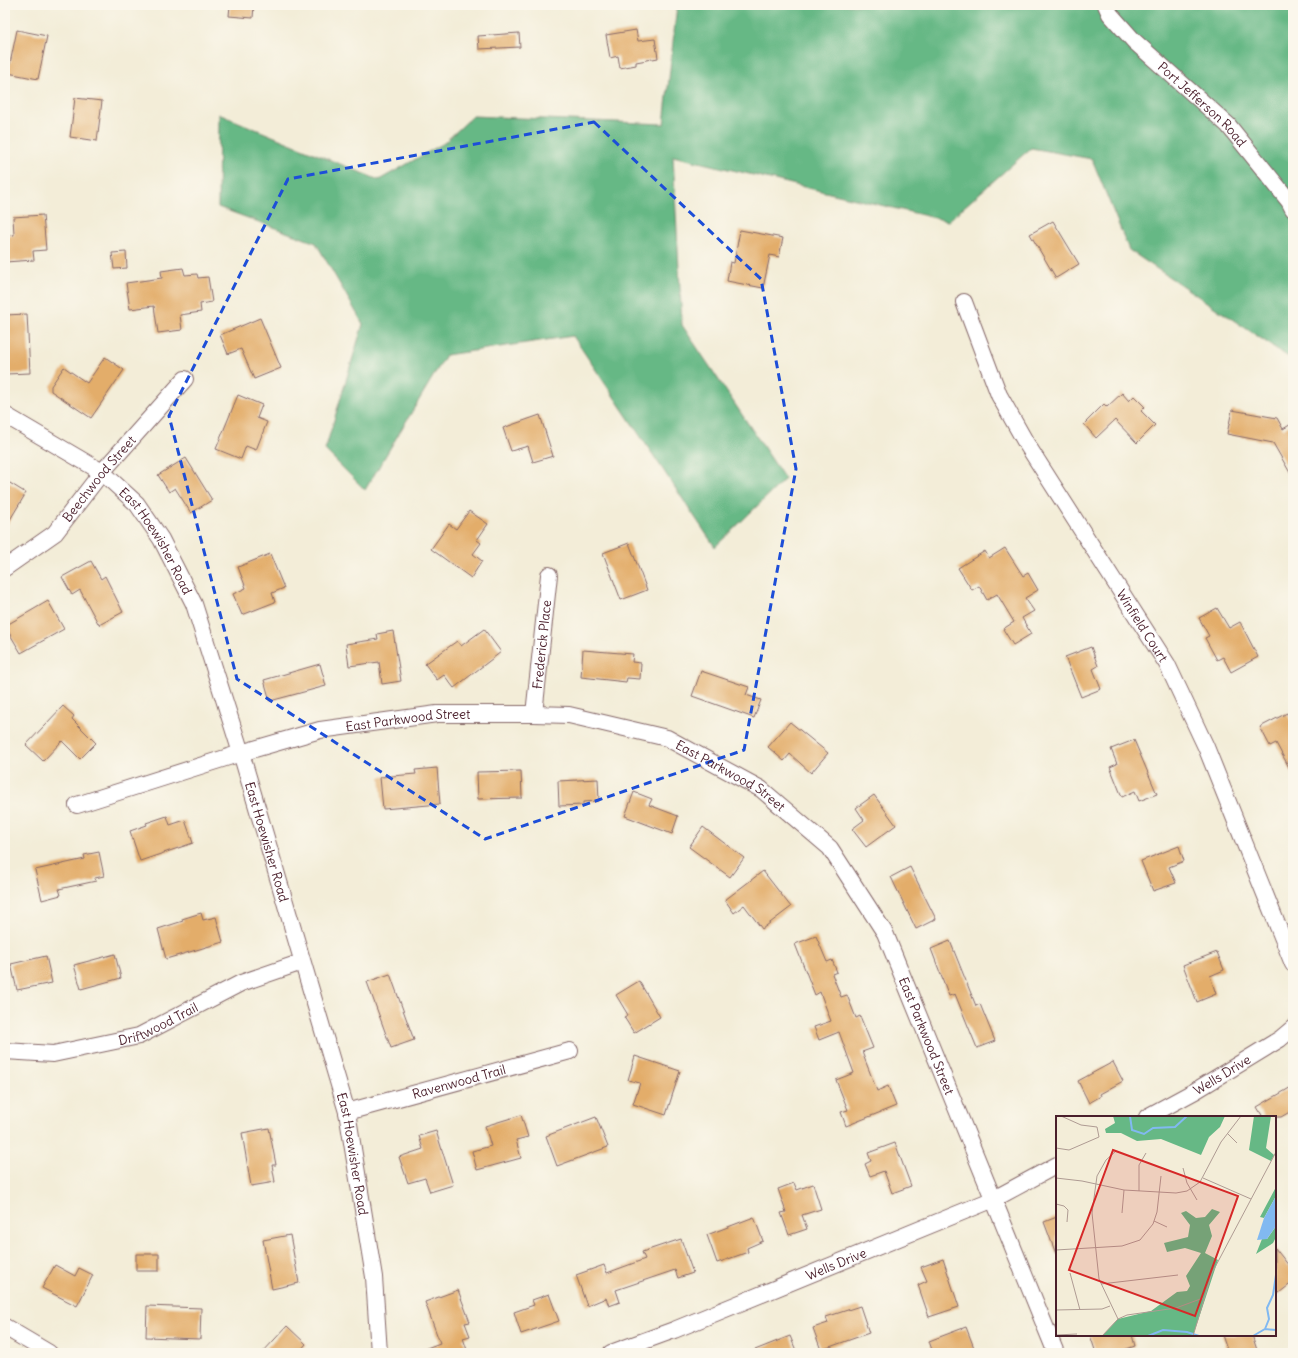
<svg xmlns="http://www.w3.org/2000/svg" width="1298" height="1358" font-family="Delius,sans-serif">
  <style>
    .forest { fill: #66b885; stroke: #586c58 }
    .building { fill: #e3ad6a }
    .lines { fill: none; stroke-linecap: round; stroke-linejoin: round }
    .minor-casing { stroke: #856768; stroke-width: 18 }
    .minor { stroke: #fff; stroke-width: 16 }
    .marked { fill: none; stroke: #1d4ed8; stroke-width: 3; stroke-dasharray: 8 5; stroke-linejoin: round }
    .labels { text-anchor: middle; stroke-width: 4; stroke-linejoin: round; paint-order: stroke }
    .street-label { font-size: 13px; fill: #4a1f2b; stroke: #fbf7ec }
    .inset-river { fill: none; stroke: #81b9f1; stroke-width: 2 }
    .inset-road { fill: none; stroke: #af9b93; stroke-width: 1 }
    .view { fill: #d62828; fill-opacity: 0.15; stroke: #d62828; stroke-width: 2 }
    .inset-edge { fill: none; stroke: #4a1f2b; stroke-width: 2 }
  </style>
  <rect width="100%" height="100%" fill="#fbf7ec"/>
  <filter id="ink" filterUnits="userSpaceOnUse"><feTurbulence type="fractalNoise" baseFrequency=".025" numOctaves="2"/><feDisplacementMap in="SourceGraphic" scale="8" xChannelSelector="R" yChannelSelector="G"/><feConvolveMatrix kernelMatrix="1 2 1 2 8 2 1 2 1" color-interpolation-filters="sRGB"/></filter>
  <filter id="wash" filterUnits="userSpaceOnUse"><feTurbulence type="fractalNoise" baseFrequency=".012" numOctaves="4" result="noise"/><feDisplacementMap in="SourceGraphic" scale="16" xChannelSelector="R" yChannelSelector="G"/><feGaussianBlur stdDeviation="0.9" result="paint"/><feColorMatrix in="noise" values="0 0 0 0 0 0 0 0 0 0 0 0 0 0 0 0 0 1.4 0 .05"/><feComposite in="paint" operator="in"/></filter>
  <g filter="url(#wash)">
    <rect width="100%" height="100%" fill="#f3edd8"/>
    <!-- forest -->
    <path class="forest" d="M 677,5 L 1293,5 L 1293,360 L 1129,250 L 1092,159 L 1031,148 L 948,221 L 673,156 L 682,325 L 785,479 L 715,547 L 573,336 L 446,355 L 365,490 L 325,450 L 363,324 L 316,243 L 218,207 L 219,114 L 379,180 L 444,143 L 473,116 L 664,124 Z"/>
    <g id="blocks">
      <!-- building -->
      <path class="building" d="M 230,5 L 254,5 L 253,18 L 229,16 Z
        M 17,30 L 47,36 L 38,79 L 8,73 Z
        M 636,30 L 638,41 L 655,39 L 658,58 L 636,62 L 636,65 L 620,68 L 618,56 L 610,58 L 606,35 Z
        M 519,33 L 520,47 L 479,49 L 478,36 Z
        M 75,98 L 102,101 L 97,141 L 70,137 Z
        M 43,215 L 46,250 L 33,251 L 34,260 L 5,262 L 5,236 L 14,235 L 13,217 Z
        M 1053,221 L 1079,264 L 1056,278 L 1030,234 Z
        M 740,230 L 783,238 L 779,257 L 770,255 L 763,288 L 727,281 L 730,262 L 734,263 Z
        M 126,252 L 127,268 L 114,269 L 112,253 Z
        M 183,268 L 185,275 L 197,274 L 198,278 L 208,277 L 212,302 L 200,304 L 201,312 L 180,315 L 182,330 L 158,333 L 154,306 L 130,309 L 126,283 L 162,278 L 161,271 Z
        M 27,314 L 30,373 L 6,374 L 5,315 Z
        M 260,318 L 281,368 L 254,379 L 241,349 L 228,354 L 220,335 Z
        M 105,357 L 124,370 L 91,418 L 51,391 L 51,386 L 64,367 L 87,383 Z
        M 1122,393 L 1129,401 L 1134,396 L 1145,407 L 1141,411 L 1155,425 L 1137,443 L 1115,420 L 1096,438 L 1084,424 L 1104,404 L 1107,407 Z
        M 238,395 L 262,405 L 257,418 L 267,422 L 256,450 L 246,446 L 241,459 L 216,449 Z
        M 1232,410 L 1277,418 L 1283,429 L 1293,423 L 1293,478 L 1273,443 L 1227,434 Z
        M 540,415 L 553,456 L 533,462 L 528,446 L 511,451 L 503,428 Z
        M 186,458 L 212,500 L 191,513 L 175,488 L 169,492 L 158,475 Z
        M 5,480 L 26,493 L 5,528 Z
        M 469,511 L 488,524 L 477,540 L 481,543 L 473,554 L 482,561 L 471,578 L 431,549 L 449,524 L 456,529 Z
        M 629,543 L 647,590 L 621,600 L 603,553 Z
        M 1005,548 L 1023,576 L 1028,573 L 1038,590 L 1025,598 L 1034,611 L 1022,618 L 1031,634 L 1013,645 L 1003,629 L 1014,622 L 997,594 L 987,600 L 979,586 L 972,590 L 958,568 L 985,551 L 989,558 Z
        M 270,554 L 284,588 L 272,593 L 275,602 L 242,615 L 233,594 L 246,588 L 238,567 Z
        M 91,561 L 101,579 L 105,576 L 123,612 L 99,625 L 80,590 L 72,595 L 62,577 Z
        M 48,601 L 64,629 L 21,653 L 5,626 Z
        M 1217,608 L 1229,628 L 1240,622 L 1258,657 L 1231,672 L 1223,657 L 1217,660 L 1205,638 L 1209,636 L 1199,618 Z
        M 484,629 L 501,652 L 454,688 L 444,675 L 437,680 L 425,664 L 457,641 L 461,646 Z
        M 393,631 L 401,681 L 382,684 L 379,662 L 349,666 L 346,644 L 378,639 L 377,634 Z
        M 1091,647 L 1098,666 L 1093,669 L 1101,689 L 1081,697 L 1065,657 Z
        M 583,650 L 633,654 L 632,662 L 641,663 L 640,679 L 627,678 L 626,682 L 581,677 Z
        M 320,664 L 326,686 L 270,701 L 264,680 Z
        M 701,671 L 749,687 L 746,695 L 761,700 L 754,718 L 692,696 Z
        M 63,706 L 74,716 L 72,719 L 96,743 L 80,759 L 62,741 L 43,761 L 26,745 Z
        M 1287,713 L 1293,725 L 1293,775 L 1276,743 L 1270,746 L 1260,727 Z
        M 790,722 L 828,753 L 811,773 L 790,754 L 784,761 L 768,747 Z
        M 1134,740 L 1157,794 L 1139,801 L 1135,791 L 1122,797 L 1110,767 L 1117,764 L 1111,749 Z
        M 437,768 L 440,804 L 383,809 L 380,777 L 416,774 L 415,770 Z
        M 521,771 L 522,798 L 478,799 L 477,772 Z
        M 598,779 L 599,801 L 583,802 L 583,805 L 559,806 L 558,781 Z
        M 634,792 L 652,799 L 649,805 L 678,816 L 672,834 L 625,816 Z
        M 874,795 L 896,825 L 866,847 L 852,829 L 864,820 L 856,808 Z
        M 167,816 L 170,825 L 185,820 L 193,843 L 140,861 L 130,831 L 147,825 L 146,823 Z
        M 703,827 L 744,858 L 730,877 L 689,847 Z
        M 1179,846 L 1184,861 L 1169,867 L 1176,883 L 1153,891 L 1141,861 Z
        M 99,852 L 104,876 L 95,878 L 96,881 L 59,889 L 61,895 L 42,900 L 35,870 L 85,859 L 84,855 Z
        M 910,867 L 936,919 L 916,929 L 891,877 Z
        M 763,871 L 791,907 L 762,929 L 744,905 L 734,913 L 725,900 Z
        M 201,913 L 203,920 L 216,917 L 223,942 L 166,959 L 158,929 L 183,921 L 182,919 Z
        M 816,936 L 827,962 L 832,960 L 837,972 L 832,974 L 841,997 L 847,995 L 856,1018 L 860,1016 L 873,1048 L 862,1052 L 877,1091 L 888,1086 L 896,1106 L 846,1126 L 841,1112 L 848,1110 L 836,1080 L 854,1073 L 839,1032 L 819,1040 L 814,1027 L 831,1021 L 820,992 L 815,995 L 795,944 Z
        M 950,941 L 976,1006 L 980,1004 L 995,1041 L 977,1048 L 955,994 L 949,996 L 931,949 Z
        M 1217,952 L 1224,970 L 1210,976 L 1216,994 L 1197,1002 L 1183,965 Z
        M 115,954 L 121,978 L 81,989 L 74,965 Z
        M 46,956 L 52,983 L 17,990 L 11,964 Z
        M 390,974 L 414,1040 L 391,1048 L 367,982 Z
        M 639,981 L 660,1017 L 634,1033 L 624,1017 L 628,1015 L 616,995 Z
        M 635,1056 L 680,1071 L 666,1115 L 633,1104 L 640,1083 L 628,1080 Z
        M 1113,1062 L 1123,1081 L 1100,1094 L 1101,1096 L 1089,1103 L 1078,1081 Z
        M 1293,1086 L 1293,1110 L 1281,1117 L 1263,1117 L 1257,1107 Z
        M 521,1115 L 528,1137 L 516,1140 L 521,1158 L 477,1170 L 472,1151 L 491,1146 L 485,1126 Z
        M 596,1117 L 608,1147 L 557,1166 L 546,1136 Z
        M 269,1128 L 276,1165 L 272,1165 L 275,1182 L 251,1186 L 242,1133 Z
        M 436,1131 L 453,1185 L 430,1192 L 425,1178 L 408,1183 L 399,1157 L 423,1149 L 419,1136 Z
        M 895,1143 L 911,1186 L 892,1193 L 884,1171 L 870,1176 L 865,1164 L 871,1161 L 868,1153 Z
        M 794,1183 L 797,1190 L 813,1184 L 821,1209 L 802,1215 L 807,1229 L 789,1235 L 781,1213 L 786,1212 L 778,1189 Z
        M 754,1217 L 763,1241 L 747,1248 L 748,1252 L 717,1263 L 707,1235 Z
        M 1057,1217 L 1057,1254 L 1056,1254 L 1044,1222 Z
        M 290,1235 L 299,1283 L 272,1289 L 263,1240 Z
        M 681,1239 L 693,1273 L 678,1278 L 675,1270 L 616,1290 L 620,1302 L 609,1306 L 606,1298 L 587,1306 L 576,1275 L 604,1265 L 607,1273 L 645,1259 L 642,1252 Z
        M 1275,1248 L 1293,1271 L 1293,1282 L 1275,1296 Z
        M 136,1254 L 159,1254 L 159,1271 L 136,1271 Z
        M 943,1259 L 959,1307 L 929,1317 L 918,1285 L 927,1281 L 921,1267 Z
        M 55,1265 L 75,1276 L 79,1268 L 93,1275 L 77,1306 L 42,1288 Z
        M 458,1290 L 470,1322 L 465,1323 L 470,1336 L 463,1338 L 468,1353 L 417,1353 L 416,1352 L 440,1343 L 425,1302 Z
        M 549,1294 L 559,1321 L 521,1334 L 514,1312 L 534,1305 L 532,1300 Z
        M 147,1306 L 201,1308 L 200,1339 L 146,1337 Z
        M 860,1306 L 869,1333 L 821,1350 L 813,1328 L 828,1323 L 826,1317 Z
        M 287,1326 L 306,1344 L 298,1353 L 262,1353 Z
        M 966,1327 L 976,1353 L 933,1353 L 929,1341 Z
        M 1090,1335 L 1132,1335 L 1135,1346 L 1115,1353 L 1096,1353 Z
        M 1222,1335 L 1252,1335 L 1258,1353 L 1228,1353 Z
        M 790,1336 L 797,1353 L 750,1353 L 750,1352 Z"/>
    </g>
  </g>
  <g filter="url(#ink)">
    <use href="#blocks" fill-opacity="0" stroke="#856768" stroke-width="1"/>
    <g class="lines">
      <defs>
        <g id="minor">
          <path id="s1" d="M 1106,5 L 1110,14 L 1134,41 L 1228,125 L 1289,201 L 1293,209"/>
          <path id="s2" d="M 964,302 L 999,395 L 1026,443 L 1167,664 L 1206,747 L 1293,964"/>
          <path id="s3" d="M 5,415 L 102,472 L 137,504 L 161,539 L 194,604 L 241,753 L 347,1112 L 374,1277 L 379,1353"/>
          <path id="s4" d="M 5,568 L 55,533 L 102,472 L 185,379"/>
          <path id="s5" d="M 534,714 L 549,575"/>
          <path id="s6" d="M 77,805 L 241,753 L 320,730 L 437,714 L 534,714 L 569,715 L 667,738 L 761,789 L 830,848 L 885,933 L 1056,1353"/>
          <path id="s7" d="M 5,1051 L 53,1054 L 139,1036 L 241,983 L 302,962"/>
          <path id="s8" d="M 347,1112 L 570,1051"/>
          <path id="s9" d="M 1147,1117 L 1195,1091 L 1280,1039 L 1293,1028"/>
          <path d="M 5,1327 L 49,1353"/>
          <path id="s10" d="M 611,1353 L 674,1330 L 994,1199 L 1057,1165"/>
        </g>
      </defs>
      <!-- minor casing -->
      <use href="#minor" class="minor-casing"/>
      <!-- minor -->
      <use href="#minor" class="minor"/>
    </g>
  </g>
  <!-- marked area -->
  <path class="marked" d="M 594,122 L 761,279 L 796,469 L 744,750 L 485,839 L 237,679 L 169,416 L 288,179 Z"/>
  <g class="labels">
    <!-- street labels -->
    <g class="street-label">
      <text dy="5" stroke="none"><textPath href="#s1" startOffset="139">Port Jefferson Road</textPath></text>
      <text dy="5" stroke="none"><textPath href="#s4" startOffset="131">Beechwood Street</textPath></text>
      <text dy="5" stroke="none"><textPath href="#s3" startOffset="201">East Hoewisher Road</textPath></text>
      <text dy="5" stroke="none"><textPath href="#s2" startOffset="371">Winfield Court</textPath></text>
      <text dy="5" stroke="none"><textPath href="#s5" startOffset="70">Frederick Place</textPath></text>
      <text dy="5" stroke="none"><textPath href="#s6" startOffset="343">East Parkwood Street</textPath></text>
      <text dy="5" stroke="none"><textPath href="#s6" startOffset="679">East Parkwood Street</textPath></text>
      <text dy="5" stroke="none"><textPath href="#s3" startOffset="524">East Hoewisher Road</textPath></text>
      <text dy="5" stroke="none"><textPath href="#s7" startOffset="158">Driftwood Trail</textPath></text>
      <text dy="5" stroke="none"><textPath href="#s6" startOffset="1015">East Parkwood Street</textPath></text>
      <text dy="5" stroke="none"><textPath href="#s9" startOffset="86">Wells Drive</textPath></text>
      <text dy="5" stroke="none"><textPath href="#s8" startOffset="116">Ravenwood Trail</textPath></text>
      <text dy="5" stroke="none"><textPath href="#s3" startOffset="848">East Hoewisher Road</textPath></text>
      <text dy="5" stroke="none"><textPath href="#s10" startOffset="242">Wells Drive</textPath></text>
    </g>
  </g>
  <!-- overview -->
  <g transform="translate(1056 1116)">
    <rect width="220" height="220" fill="#f3edd8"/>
    <path d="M 57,0 L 169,0 L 164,11 L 153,21 L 145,39 L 105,23 L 81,25 L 65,17 L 50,17 L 49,13 L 59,7 ZM 198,0 L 215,0 L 210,32 L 218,39 L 215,45 L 193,34 ZM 220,71 L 220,80 L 208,102 L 204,101 ZM 156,93 L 164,96 L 153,109 L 156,120 L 149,137 L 162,144 L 137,220 L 46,220 L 62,203 L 95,195 L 121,176 L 131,175 L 134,170 L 130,160 L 145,137 L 129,132 L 111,136 L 108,127 L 132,121 L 134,109 L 125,97 L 130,95 L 140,102 L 149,101 ZM 220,110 L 220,121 L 217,127 L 200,138 L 206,123 L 211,123 Z" fill="#66b885"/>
    <path d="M 220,80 L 220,110 L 211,123 L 201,124 L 208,102 Z" fill="#81b9f1"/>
    <path class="inset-river" d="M 74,0 L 76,14 L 88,18 L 97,12 L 119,11 L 131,0M 209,213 L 213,203 L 211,192 L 217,179 L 220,159M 92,220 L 107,214 L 131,216 L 143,220M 197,220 L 209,213 L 220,214"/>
    <path class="inset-road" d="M 172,18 L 181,27M 0,32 L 13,34 L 43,21 L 41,11 L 25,9 L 5,0M 60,35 L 50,44 L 41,60 L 36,97 L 43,163 L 62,203M 127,52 L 131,67 L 141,84M 0,62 L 26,65 L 68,74 L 120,77 L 131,75 L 144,66 L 165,26 L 185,0M 147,62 L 195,83M 83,75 L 83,49 L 90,37M 0,88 L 8,90 L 12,94 L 11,106M 66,97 L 68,74M 98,105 L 111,111M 0,134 L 66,130 L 84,124 L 97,108 L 101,96 L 105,60M 14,157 L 24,194M 45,168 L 122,159M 0,194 L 46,193 L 54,190M 0,219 L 21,218M 46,220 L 62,203 L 71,199 L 120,192 L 147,182M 137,220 L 156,157 L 220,36"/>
    <path class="view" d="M 57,34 L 182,80 L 139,200 L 13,154 Z"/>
    <rect width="220" height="220" class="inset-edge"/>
  </g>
  <!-- margin -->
  <rect width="1298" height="1358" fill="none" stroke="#fbf7ec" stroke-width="20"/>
</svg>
